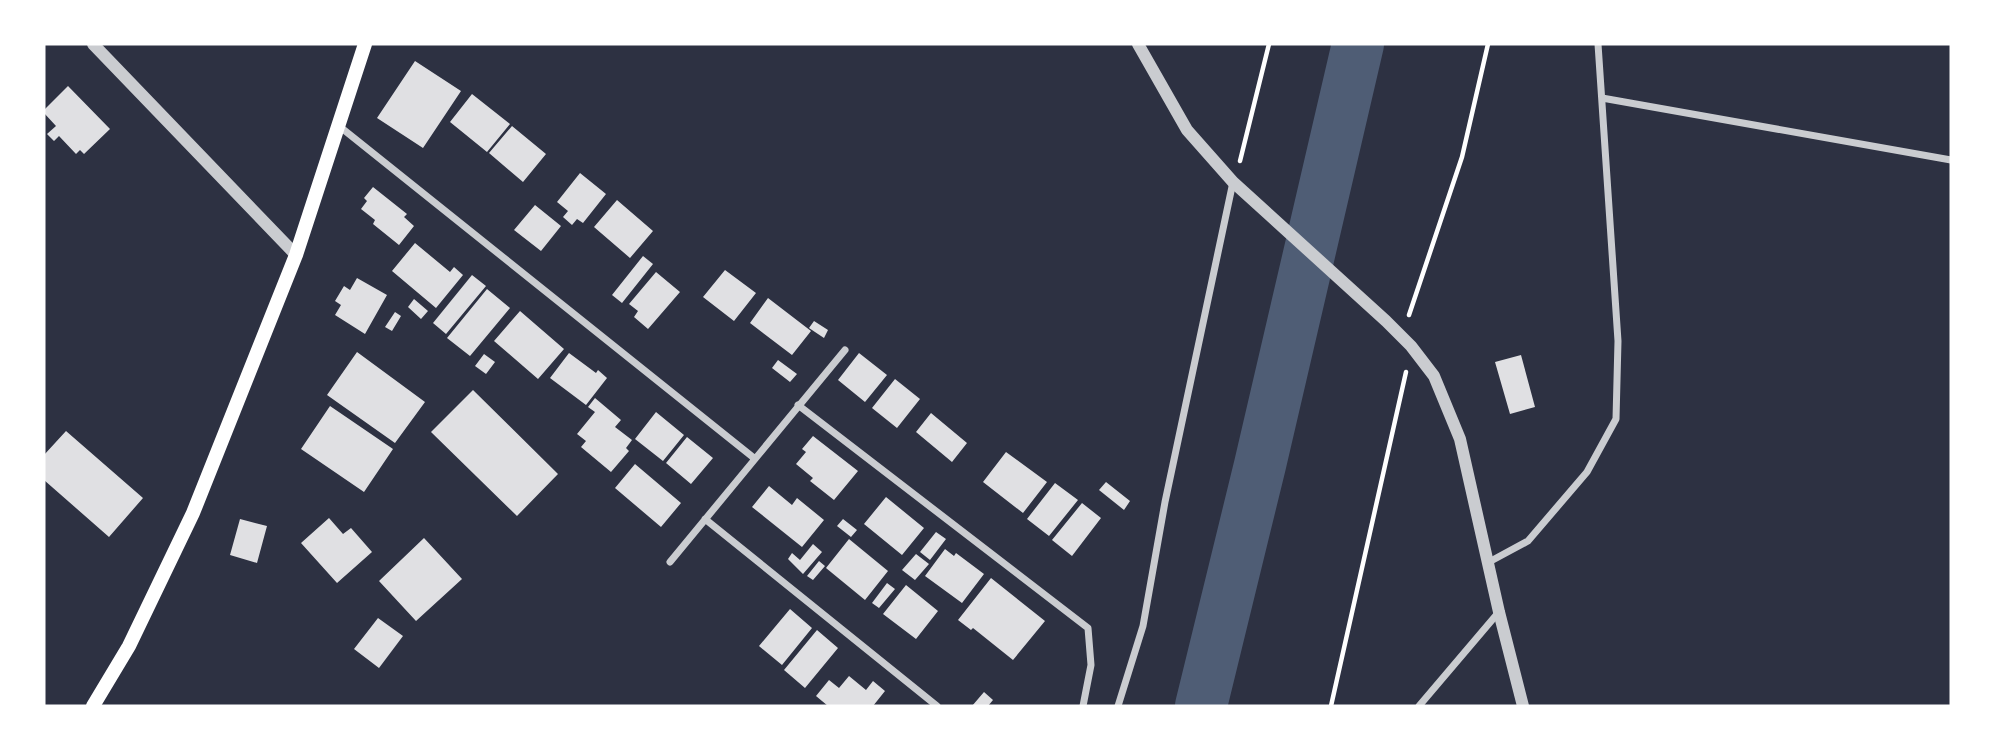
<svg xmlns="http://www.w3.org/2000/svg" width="1995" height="750" font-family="'Source Sans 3',sans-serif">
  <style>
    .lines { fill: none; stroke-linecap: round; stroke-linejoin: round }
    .river { stroke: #4f5d75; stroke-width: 52 }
    .building { fill: #e0e0e3 }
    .path { stroke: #fff; stroke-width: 4.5 }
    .minor { stroke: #caccd0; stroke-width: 7 }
    .tertiary { stroke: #caccd0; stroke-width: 12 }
    .secondary { stroke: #fff; stroke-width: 14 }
  </style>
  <rect width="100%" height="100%" fill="#2d3142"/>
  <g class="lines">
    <!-- river -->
    <path class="river" d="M 1201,706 L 1260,465 L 1358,44"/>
  </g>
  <!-- building -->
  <path class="building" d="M 415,61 L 461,91 L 423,148 L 377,118 Z
    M 68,86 L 110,129 L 84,154 L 80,150 L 76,154 L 59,136 L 54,141 L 47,134 L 56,126 L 44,113 L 44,110 Z
    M 472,94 L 510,124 L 487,152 L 450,122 Z
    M 512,126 L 546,154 L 523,182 L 489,153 Z
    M 580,173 L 606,194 L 583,223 L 577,219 L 572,225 L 563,217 L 568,211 L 557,202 Z
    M 373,187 L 407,214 L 404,217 L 414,226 L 399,245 L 373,224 L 375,220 L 361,209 L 367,201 L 364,198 Z
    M 617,200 L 653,231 L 630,258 L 594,227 Z
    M 535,205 L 561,226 L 541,251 L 514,230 Z
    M 415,243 L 450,272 L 454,267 L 463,275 L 436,308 L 392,271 Z
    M 643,256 L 653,264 L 622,303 L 612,295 Z
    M 725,270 L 756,293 L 734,321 L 703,297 Z
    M 656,272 L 680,292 L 648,329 L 634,317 L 638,311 L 629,304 Z
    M 472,275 L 486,286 L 446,334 L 433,323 Z
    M 357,278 L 387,295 L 365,334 L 335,315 L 341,305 L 335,301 L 344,286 L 350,290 Z
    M 487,289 L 510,308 L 470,356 L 447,338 Z
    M 768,298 L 811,331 L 792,355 L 750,323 Z
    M 414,299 L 428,311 L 421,319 L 408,307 Z
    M 520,311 L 564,349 L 538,379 L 494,341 Z
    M 395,312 L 401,316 L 392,331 L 385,327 Z
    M 814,321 L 828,330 L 824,338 L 809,328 Z
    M 357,352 L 425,402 L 395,443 L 327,395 Z
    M 569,353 L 596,373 L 598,370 L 607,378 L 586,405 L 550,378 Z
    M 859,353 L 887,375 L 865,402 L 838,380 Z
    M 484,354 L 495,362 L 486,374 L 475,366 Z
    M 1521,355 L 1535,407 L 1510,414 L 1495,362 Z
    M 778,360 L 797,374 L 790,382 L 772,368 Z
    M 895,379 L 920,399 L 897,428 L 872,408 Z
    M 473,390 L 558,474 L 517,516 L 431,432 Z
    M 595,398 L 621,420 L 615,427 L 632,440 L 626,448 L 629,451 L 611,472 L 581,447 L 586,441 L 577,434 L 595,412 L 588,407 Z
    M 330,406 L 393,449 L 364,492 L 301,449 Z
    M 656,412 L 684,435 L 663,461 L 635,439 Z
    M 931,413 L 967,443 L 952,462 L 916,432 Z
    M 66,431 L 143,498 L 109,537 L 44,480 L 44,455 Z
    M 813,436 L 858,471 L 834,500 L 810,481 L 813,478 L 796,464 L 806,452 L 802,449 Z
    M 687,437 L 713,458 L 691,484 L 666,463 Z
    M 1006,452 L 1047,482 L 1023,513 L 983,482 Z
    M 635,464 L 681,503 L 661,527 L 615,488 Z
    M 1106,482 L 1130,501 L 1124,510 L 1099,490 Z
    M 1055,483 L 1078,500 L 1049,536 L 1027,519 Z
    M 769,486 L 792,505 L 797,498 L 824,520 L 802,547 L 752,507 Z
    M 886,497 L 924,528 L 902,555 L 864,524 Z
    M 1082,503 L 1101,518 L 1072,556 L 1052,540 Z
    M 329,518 L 343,534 L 351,528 L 372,552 L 337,583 L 301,543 Z
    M 240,519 L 267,526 L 257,563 L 230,555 Z
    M 843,519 L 857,530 L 851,537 L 837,526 Z
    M 936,532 L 946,539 L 930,560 L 920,552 Z
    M 424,538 L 462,579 L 416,621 L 379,581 Z
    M 849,539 L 888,571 L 865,600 L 826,568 Z
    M 813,544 L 822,552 L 803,574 L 788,559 L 792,553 L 800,560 Z
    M 945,549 L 954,556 L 956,553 L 984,574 L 962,603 L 925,576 Z
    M 916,554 L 929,564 L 915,580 L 902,570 Z
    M 819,561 L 825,566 L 813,580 L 807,576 Z
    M 991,578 L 1045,621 L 1013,660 L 973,628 L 971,630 L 958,620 Z
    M 887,583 L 895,589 L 879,608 L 872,603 Z
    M 906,585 L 938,611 L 916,639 L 883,614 Z
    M 790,609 L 812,628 L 782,665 L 759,646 Z
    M 378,618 L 403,636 L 379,668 L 354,649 Z
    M 817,630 L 838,648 L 805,688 L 784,670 Z
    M 849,676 L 866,690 L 873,681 L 885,691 L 873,706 L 828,706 L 816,696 L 829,680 L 839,688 Z
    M 984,692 L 993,700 L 988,706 L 972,706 Z"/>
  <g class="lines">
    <!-- path -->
    <path class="path" d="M 1240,161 L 1269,44
      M 1409,315 L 1462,157 L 1488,44
      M 1331,706 L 1406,372"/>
    <!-- minor -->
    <path class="minor" d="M 1602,98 L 1951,160
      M 339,126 L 754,458
      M 798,405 L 1088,628 L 1091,665 L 1083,706
      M 705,519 L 937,706
      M 670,562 L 845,350
      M 1489,562 L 1528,541 L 1587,472 L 1616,419 L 1618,341 L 1598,44
      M 1118,706 L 1143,626 L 1165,502 L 1233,182
      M 1419,706 L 1498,613"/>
    <!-- tertiary -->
    <path class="tertiary" d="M 93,44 L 296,255
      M 1138,44 L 1187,130 L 1233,182 L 1386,321 L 1411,346 L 1434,376 L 1460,439 L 1499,612 L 1523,706"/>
    <!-- secondary -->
    <path class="secondary" d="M 93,706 L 129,646 L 193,513 L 296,255 L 365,44"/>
  </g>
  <!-- border -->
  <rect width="1995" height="750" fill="none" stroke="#ffffff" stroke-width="91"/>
</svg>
